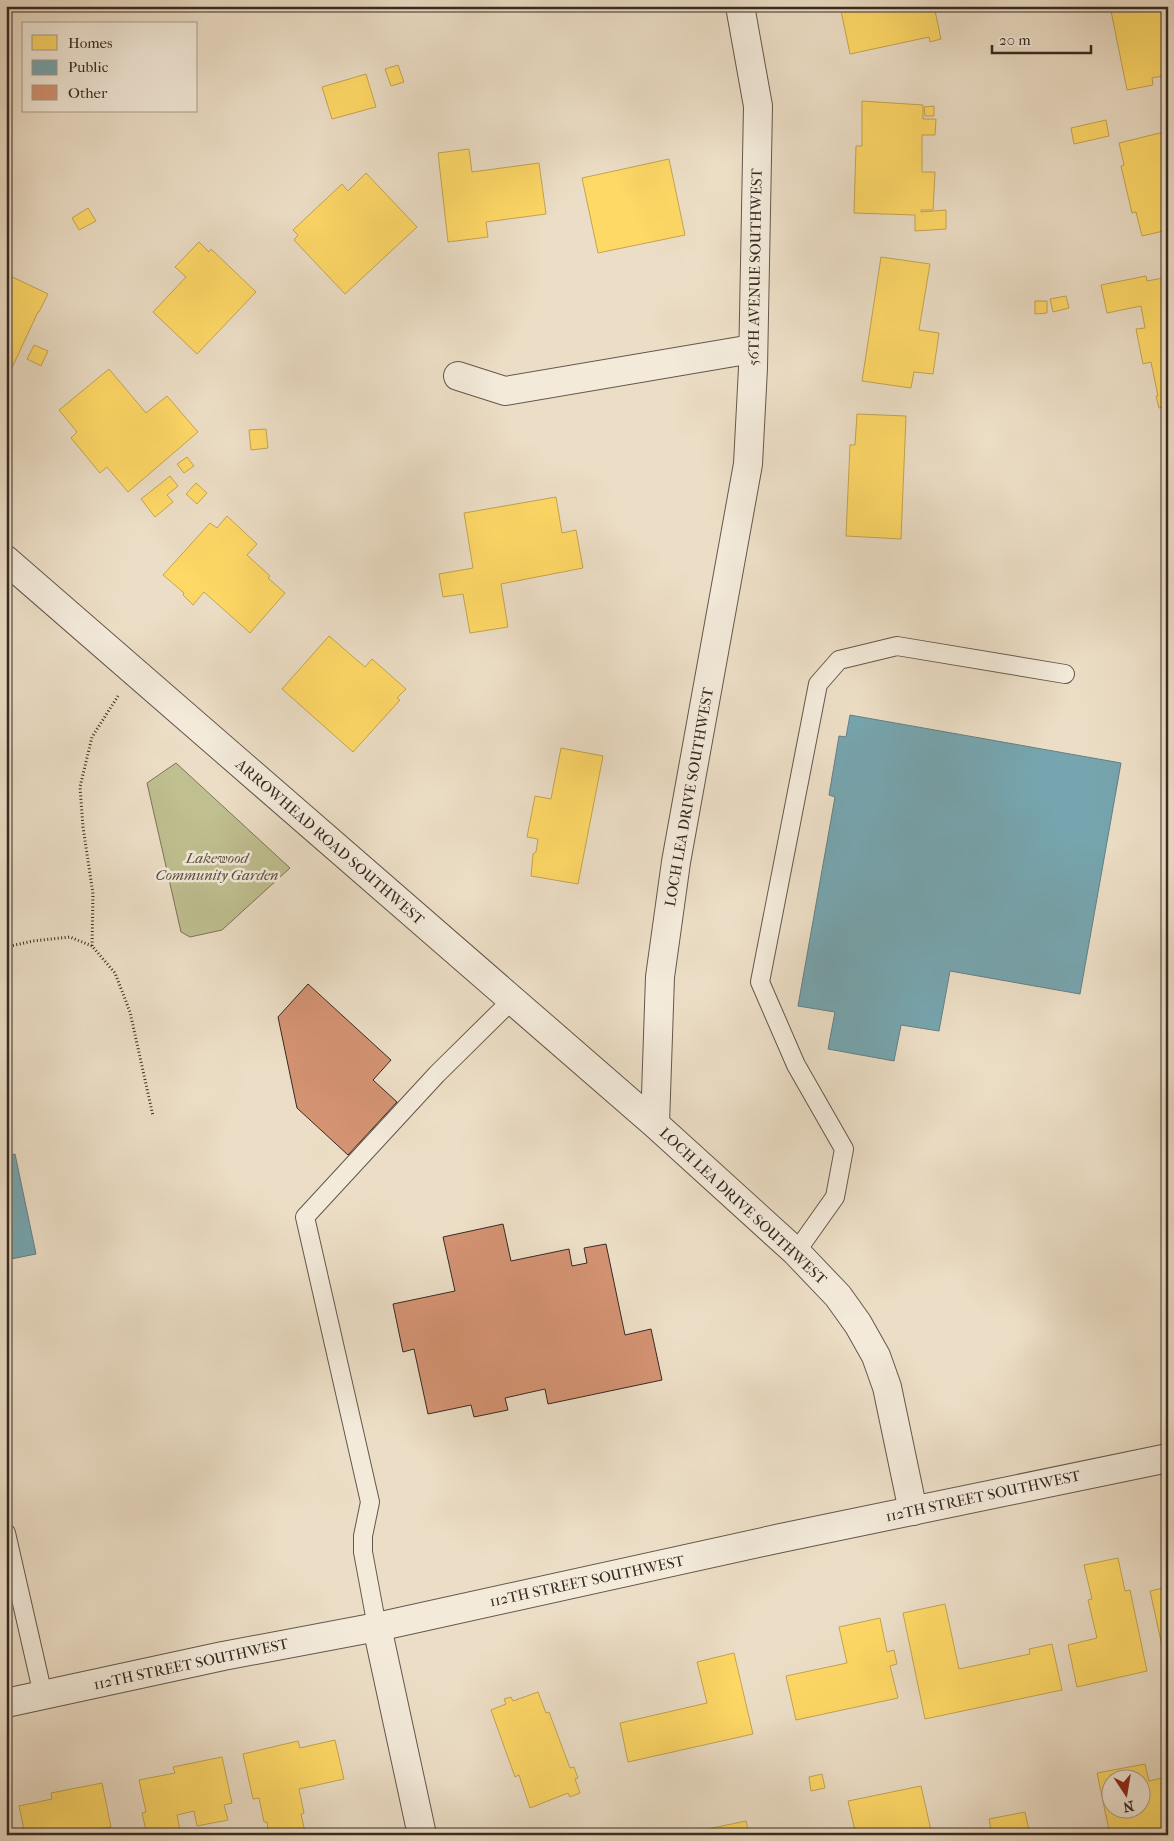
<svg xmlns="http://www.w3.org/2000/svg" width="1174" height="1841" font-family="'IM FELL French Canon',serif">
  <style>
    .green { fill: #bfbf90; stroke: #7a7459 }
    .homes { fill: #ffd966; stroke: #c3a452; fill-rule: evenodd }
    .public { fill: #76a5af; stroke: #638085 }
    .building { fill: #d49373; stroke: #362a22 }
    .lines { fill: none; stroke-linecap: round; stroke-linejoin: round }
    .service-casing { stroke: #64574b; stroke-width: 20 }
    .minor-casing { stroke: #64574b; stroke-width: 30 }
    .tertiary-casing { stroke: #64574b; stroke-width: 30 }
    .path { stroke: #362a22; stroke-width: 3; stroke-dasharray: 1 2.5; stroke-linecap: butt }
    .service { stroke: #f3eada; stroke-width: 18 }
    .minor { stroke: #f3eada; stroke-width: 28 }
    .tertiary { stroke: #f3eada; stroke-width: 28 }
    .labels { text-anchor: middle; stroke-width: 5; stroke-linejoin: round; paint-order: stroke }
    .street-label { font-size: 15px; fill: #362a22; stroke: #f3eada }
    .park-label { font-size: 15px; font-style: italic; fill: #584f3e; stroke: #f3eada }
  </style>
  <rect width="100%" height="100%" fill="#ecdec6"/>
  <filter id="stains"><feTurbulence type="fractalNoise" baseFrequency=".004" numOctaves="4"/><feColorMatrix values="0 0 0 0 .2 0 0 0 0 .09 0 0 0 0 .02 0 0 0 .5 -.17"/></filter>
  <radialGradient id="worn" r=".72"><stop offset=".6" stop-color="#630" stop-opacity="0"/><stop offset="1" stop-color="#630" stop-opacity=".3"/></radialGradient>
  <!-- green -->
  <path class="green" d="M 176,763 L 290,868 L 222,930 L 190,937 L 181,932 L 147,783 Z"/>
  <!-- homes -->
  <path class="homes" d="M 840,6 L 934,6 L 941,39 L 930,42 L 929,37 L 850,54 Z
    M 1110,6 L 1162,6 L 1163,10 L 1168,9 L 1168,75 L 1152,78 L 1153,85 L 1127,90 Z
    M 398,65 L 404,82 L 391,86 L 385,69 Z
    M 366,74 L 376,107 L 332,119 L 322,87 Z
    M 862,101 L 923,105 L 923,119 L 936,119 L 935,135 L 922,135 L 922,172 L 935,172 L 933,210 L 921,210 L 921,212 L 946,210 L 946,229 L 915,231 L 915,215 L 854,213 L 856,146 L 862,146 Z
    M 934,106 L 934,116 L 925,116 L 924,107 Z
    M 1106,120 L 1109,136 L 1074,144 L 1071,128 Z
    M 1168,131 L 1168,230 L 1142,236 L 1136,212 L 1132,213 L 1121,166 L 1124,165 L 1119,143 Z
    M 469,149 L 472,172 L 539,163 L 546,214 L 486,222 L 488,237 L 448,242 L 438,153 Z
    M 669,159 L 685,235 L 598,253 L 582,178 Z
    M 366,173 L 417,227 L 345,294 L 294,240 L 298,235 L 293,230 L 342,184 L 348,191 Z
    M 88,208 L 96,221 L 79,230 L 72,218 Z
    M 199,242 L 209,252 L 211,249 L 256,292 L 197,354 L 153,312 L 186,277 L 175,267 Z
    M 881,257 L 930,264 L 919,330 L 939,333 L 933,374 L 914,372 L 911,388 L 862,381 Z
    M 6,274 L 48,294 L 39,312 L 38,312 L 10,372 L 6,370 Z
    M 1146,276 L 1147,281 L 1168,277 L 1168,406 L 1159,408 L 1156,396 L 1158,396 L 1151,362 L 1143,364 L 1136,329 L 1145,328 L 1141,306 L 1107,313 L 1101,285 Z
    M 1066,296 L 1069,308 L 1053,312 L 1050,299 Z
    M 1035,301 L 1047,301 L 1047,313 L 1035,314 Z
    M 34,345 L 48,351 L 41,366 L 27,359 Z
    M 109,369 L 146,413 L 167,396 L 198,432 L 128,492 L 107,467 L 100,473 L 71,438 L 77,432 L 59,410 Z
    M 857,414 L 906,416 L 901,539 L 846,536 L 850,445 L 855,445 Z
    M 266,429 L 268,448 L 251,450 L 249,430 Z
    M 187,457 L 194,466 L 184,473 L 177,464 Z
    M 170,476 L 178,486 L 167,495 L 173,502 L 155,517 L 141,499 Z
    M 196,483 L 207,493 L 197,504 L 186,494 Z
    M 556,497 L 562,533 L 576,530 L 583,568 L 501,584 L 508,627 L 470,633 L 463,594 L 443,597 L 439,574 L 473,568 L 464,513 Z
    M 227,516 L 257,544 L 247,555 L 270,576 L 268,578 L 285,593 L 250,633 L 204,592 L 193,605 L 183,595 L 184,593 L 163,575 L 210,523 L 217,528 Z
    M 329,636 L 365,667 L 372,659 L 406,689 L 397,698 L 400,700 L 353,752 L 282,689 Z
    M 561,748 L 603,756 L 578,884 L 531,876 L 533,854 L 536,852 L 538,839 L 527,837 L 535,796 L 551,799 Z
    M 1118,1558 L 1125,1591 L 1130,1590 L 1147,1671 L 1077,1687 L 1068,1645 L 1097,1638 L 1088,1600 L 1092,1599 L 1084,1565 Z
    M 1168,1587 L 1168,1664 L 1166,1664 L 1150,1591 Z
    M 945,1604 L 959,1669 L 1030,1654 L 1029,1649 L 1052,1644 L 1062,1690 L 925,1719 L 903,1613 Z
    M 880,1618 L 887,1652 L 894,1650 L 897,1664 L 890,1666 L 898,1698 L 796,1720 L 786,1676 L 847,1663 L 839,1627 Z
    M 734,1653 L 753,1734 L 628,1762 L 620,1723 L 707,1703 L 697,1662 Z
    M 538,1692 L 546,1713 L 549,1712 L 570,1768 L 574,1767 L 578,1778 L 575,1779 L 580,1793 L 570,1797 L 568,1793 L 530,1808 L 519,1775 L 515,1777 L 491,1710 L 506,1704 L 504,1699 L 511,1697 L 513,1701 Z
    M 335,1740 L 344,1779 L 299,1789 L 304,1813 L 301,1814 L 305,1832 L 292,1835 L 269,1835 L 267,1822 L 264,1822 L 259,1798 L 253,1799 L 243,1754 L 298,1741 L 300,1748 Z
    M 222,1757 L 232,1803 L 224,1805 L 228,1820 L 197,1826 L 194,1811 L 177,1815 L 181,1835 L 147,1835 L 142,1813 L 146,1812 L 139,1780 L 175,1773 L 173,1767 Z
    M 1145,1764 L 1149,1781 L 1162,1778 L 1168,1807 L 1168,1835 L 1110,1835 L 1097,1773 ZM 1112,1778 L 1142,1778 L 1142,1808 L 1112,1808 Z
    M 822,1774 L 825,1788 L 811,1791 L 809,1777 Z
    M 102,1783 L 111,1827 L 74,1835 L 25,1835 L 19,1806 L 52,1799 L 51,1793 Z
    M 921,1786 L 932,1835 L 856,1835 L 848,1801 Z
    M 1025,1812 L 1030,1835 L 992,1835 L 989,1819 Z
    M 746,1821 L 749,1835 L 679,1835 Z"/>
  <!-- public -->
  <path class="public" d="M 850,715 L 1121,763 L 1080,994 L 950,971 L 939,1031 L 901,1025 L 894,1061 L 828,1049 L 835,1012 L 798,1006 L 835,797 L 829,795 L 839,736 L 846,737 Z
    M 15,1154 L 36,1254 L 6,1260 L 6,1156 Z"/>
  <!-- building -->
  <path class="building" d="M 308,984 L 391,1060 L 373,1080 L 397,1102 L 348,1155 L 297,1108 L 278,1017 Z
    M 503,1224 L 511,1261 L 569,1249 L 572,1266 L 587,1263 L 584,1248 L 606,1244 L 625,1335 L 651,1329 L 662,1380 L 548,1404 L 545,1389 L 505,1398 L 508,1410 L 474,1417 L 471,1405 L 428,1414 L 414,1349 L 403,1352 L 393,1304 L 455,1291 L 443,1237 Z"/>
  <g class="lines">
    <defs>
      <path id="service" d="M 796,1252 L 835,1197 L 844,1149 L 796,1065 L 760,982 L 818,684 L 839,660 L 897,646 L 1065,674
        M 6,1533 L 43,1695
        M 377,1627 L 363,1552 L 363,1536 L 370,1502 L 305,1217 L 437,1074 L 512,1000"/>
      <path id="minor" d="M 458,376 L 505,391 L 752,349
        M 6,560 L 655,1124 L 796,1252 L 838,1296 L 858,1324 L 876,1356 L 887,1387 L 913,1511
        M 655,1124 L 660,977 L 676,862 L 748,464 L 753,368 L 758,106 L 740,6
        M 377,1627 L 422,1835"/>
      <path id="tertiary" d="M 6,1703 L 223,1656 L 377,1627 L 781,1538 L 1168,1458"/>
    </defs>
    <!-- service casing -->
    <use href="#service" class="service-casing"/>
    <!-- minor casing -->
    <use href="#minor" class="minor-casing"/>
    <!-- tertiary casing -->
    <use href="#tertiary" class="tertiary-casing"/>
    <!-- path -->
    <path class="path" d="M 92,946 L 93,894 L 83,827 L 80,787 L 92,737 L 118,696
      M 6,947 L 33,941 L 70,937 L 92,946 L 115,973 L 130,1012 L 153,1116"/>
    <!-- service -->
    <use href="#service" class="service"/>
    <!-- minor -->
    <use href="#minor" class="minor"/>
    <!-- tertiary -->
    <use href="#tertiary" class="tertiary"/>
  </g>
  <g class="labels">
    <!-- street labels -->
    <g class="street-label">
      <text transform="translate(755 267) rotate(-89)" y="5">56TH AVENUE SOUTHWEST</text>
      <text transform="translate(689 797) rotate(-80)" y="5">LOCH LEA DRIVE SOUTHWEST</text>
      <text transform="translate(330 842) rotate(41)" y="5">ARROWHEAD ROAD SOUTHWEST</text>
      <text transform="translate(743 1206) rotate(43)" y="5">LOCH LEA DRIVE SOUTHWEST</text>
      <text transform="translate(983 1496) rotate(-12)" y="5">112TH STREET SOUTHWEST</text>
      <text transform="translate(587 1581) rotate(-12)" y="5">112TH STREET SOUTHWEST</text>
      <text transform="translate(191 1664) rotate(-12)" y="5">112TH STREET SOUTHWEST</text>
    </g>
    <!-- park labels -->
    <g class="park-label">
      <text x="217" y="863">Lakewood<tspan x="217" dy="17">Community Garden</tspan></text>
    </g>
  </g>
  <!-- margin -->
  <rect width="1174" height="1841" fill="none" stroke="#ecdec6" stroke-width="25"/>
  <rect x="8" y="8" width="1159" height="1826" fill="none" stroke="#362a22" stroke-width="2.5"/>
  <rect x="12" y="12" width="1149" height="1816" fill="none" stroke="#362a22"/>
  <!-- legend -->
  <rect x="22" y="22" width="175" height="90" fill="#f3eada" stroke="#a79d90"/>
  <rect x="32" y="35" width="25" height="15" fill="#ffd966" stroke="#a79d90"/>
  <text x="68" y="48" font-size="15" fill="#362a22">Homes</text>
  <rect x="32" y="60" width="25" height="15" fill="#76a5af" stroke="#a79d90"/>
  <text x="68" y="72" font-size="15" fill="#362a22">Public</text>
  <rect x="32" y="85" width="25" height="15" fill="#d49373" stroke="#a79d90"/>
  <text x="68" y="98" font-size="15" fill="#362a22">Other</text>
  <!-- north arrow -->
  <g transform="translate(1126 1794) rotate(168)"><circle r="24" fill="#f3eada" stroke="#a79d90"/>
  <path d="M0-4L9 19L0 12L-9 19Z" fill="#8f2418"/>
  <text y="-8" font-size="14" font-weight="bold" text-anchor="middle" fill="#362a22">N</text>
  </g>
  <!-- scale -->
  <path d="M992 45v8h99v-8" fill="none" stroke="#362a22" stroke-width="2.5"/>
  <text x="999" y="45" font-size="15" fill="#362a22" stroke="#f3eada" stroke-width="4" paint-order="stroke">20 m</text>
  <rect width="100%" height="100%" filter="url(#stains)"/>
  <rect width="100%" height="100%" fill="url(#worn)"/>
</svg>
